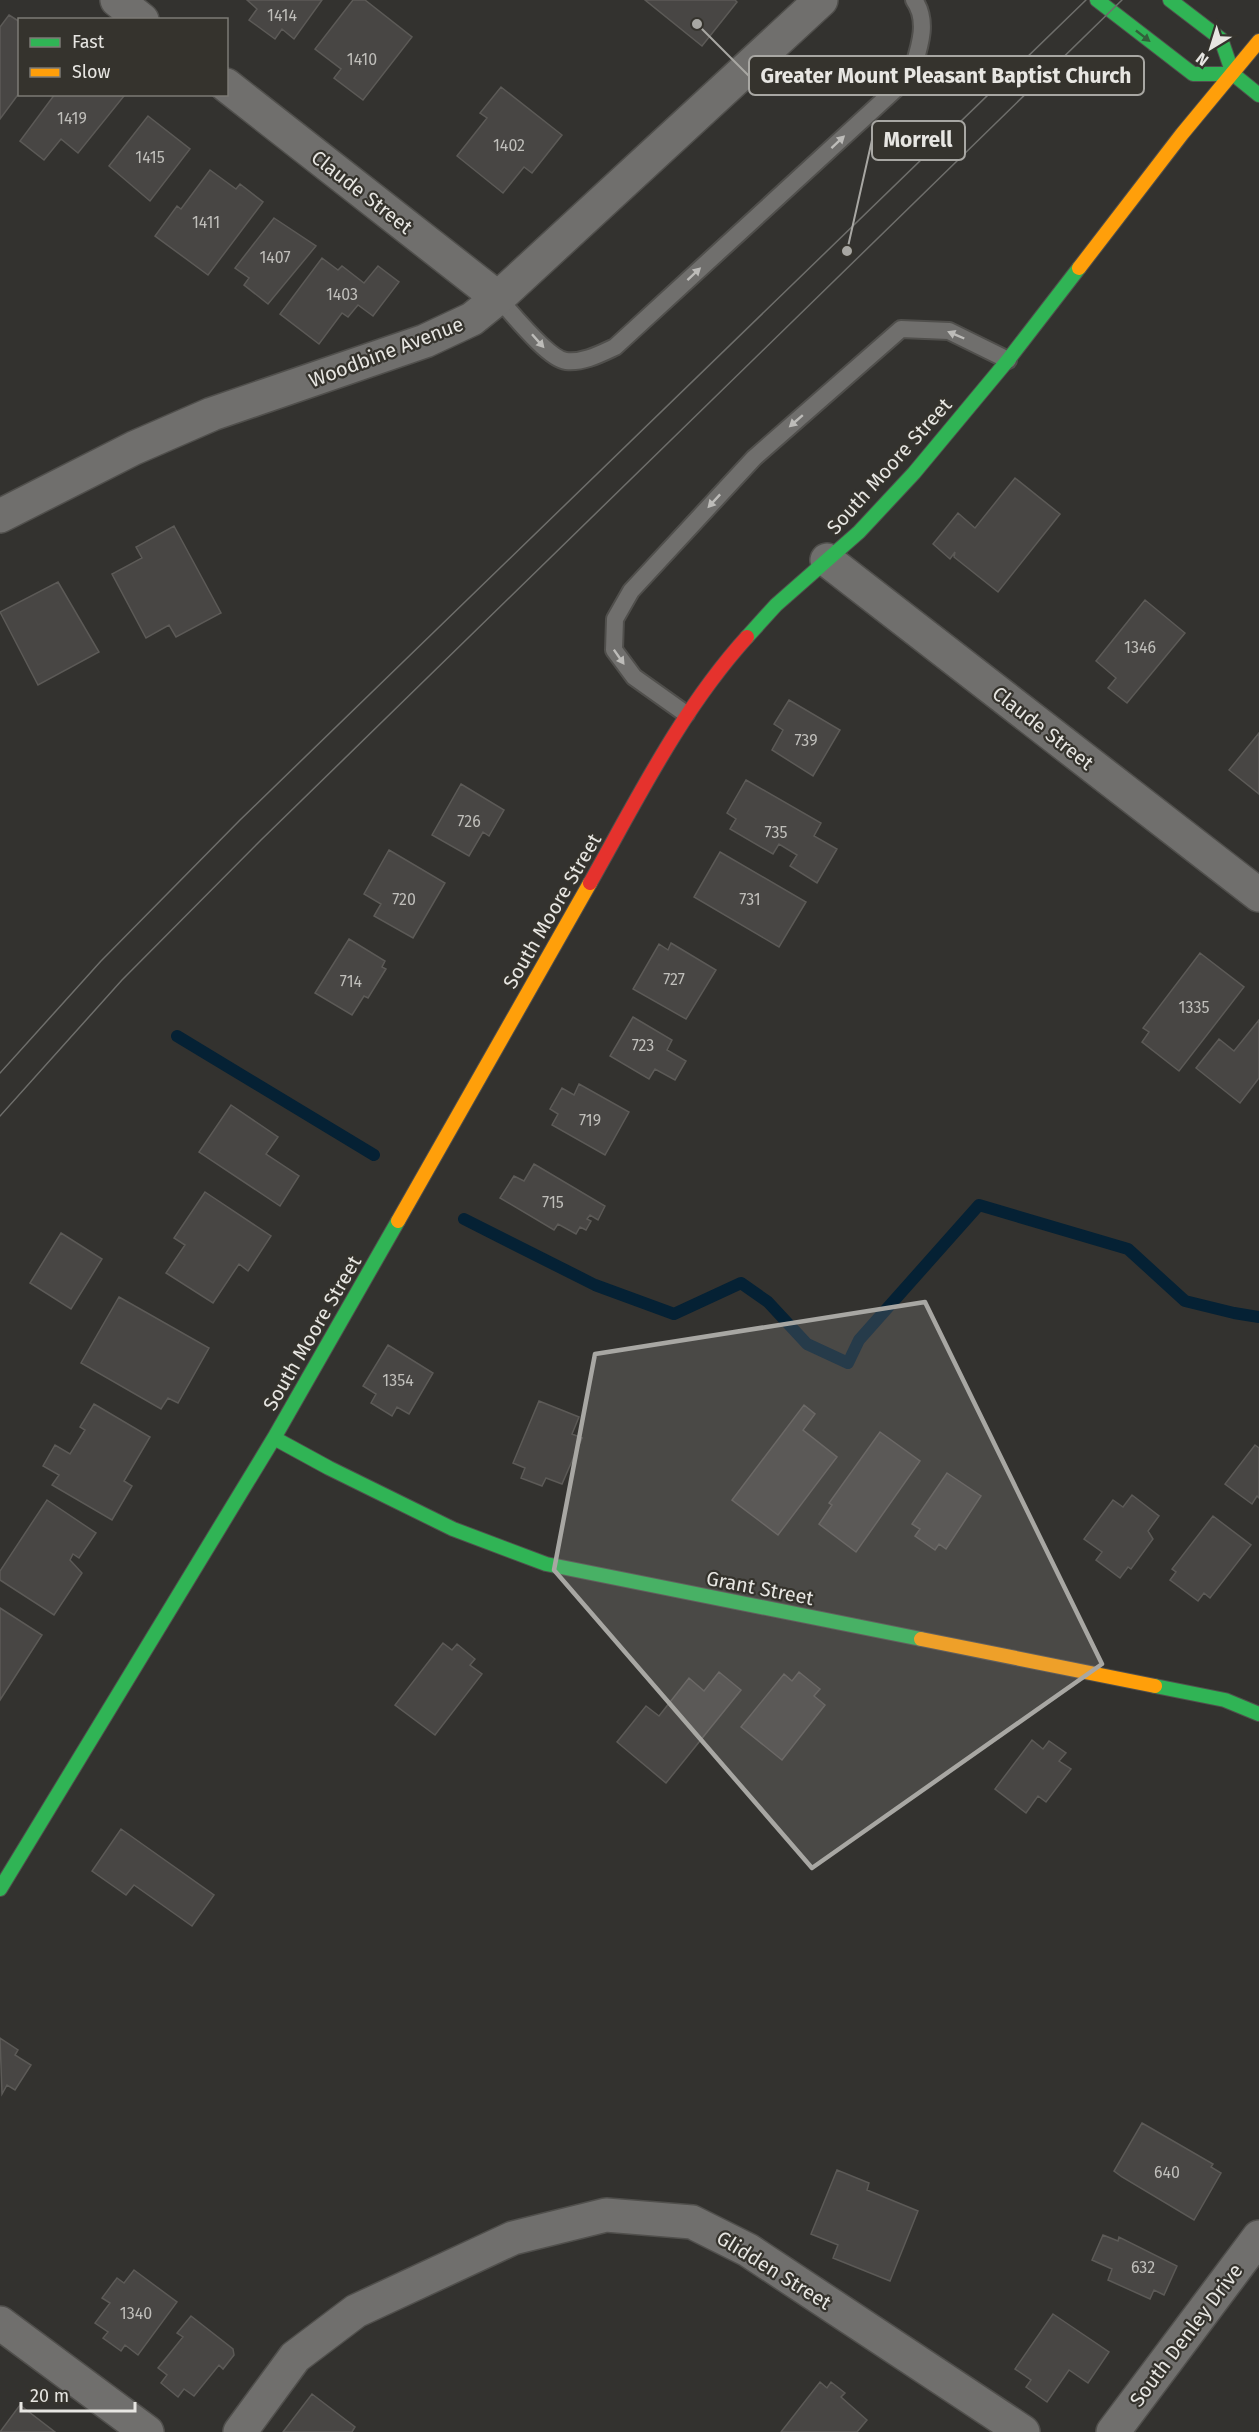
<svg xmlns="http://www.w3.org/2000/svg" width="1259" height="2432" font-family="'Fira Sans',sans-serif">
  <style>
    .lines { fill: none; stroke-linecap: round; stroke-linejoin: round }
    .stream { stroke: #052134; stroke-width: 12 }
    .building { fill: #484644; stroke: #5c5a57; stroke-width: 1.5 }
    .lane-casing { stroke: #504f4c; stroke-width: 20 }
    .street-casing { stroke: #504f4c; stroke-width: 36 }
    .fast-casing { stroke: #504f4c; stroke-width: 16 }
    .slow-casing { stroke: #504f4c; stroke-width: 16 }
    .jam-casing { stroke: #504f4c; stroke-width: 16 }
    .lane { stroke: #706f6d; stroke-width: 16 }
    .street { stroke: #706f6d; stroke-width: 33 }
    .fast { stroke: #30b455; stroke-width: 14 }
    .slow { stroke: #ff9f0a; stroke-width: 14 }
    .jam { stroke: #e5322d; stroke-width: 14 }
    .tram { stroke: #6e6e6b; stroke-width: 1.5 }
    .oneway { fill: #33603b }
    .oneway2 { fill: #bdbcb9 }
    .marked { fill: #a8a7a3; fill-opacity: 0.2; stroke: #a8a7a3; stroke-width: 4.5; stroke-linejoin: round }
    .labels { text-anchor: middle; stroke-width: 4.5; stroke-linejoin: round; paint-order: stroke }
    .number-label { font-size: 16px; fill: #bfbeba }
    .street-label { font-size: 20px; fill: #e7e6e2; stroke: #35332d }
    .leader { fill: none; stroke: #a8a7a3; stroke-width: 2 }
    .callout-dot { fill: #a8a7a3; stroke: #35332d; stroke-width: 2 }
    .callout { fill: #35332d; stroke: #a8a7a3; stroke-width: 2 }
    .callout-label { font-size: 21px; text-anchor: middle; font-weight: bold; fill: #e7e6e2 }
  </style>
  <rect width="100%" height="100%" fill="#33322f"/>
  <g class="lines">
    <!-- stream -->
    <path class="stream" d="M 177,1036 L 374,1155
      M 464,1219 L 595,1285 L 674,1314 L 741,1283 L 768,1302 L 807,1344 L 848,1363 L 859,1340 L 979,1205 L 1128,1249 L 1185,1301 L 1234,1313 L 1259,1317"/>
  </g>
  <!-- building -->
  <path class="building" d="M 247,0 L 322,0 L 294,39 L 282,29 L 275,39 L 249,20 L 257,9 Z
    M 353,0 L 365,0 L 412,37 L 363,100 L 334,78 L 341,69 L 315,49 Z
    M 645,0 L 735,0 L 737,2 L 702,46 Z
    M 9,15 L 20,22 L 20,92 L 0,119 L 0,27 Z
    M 501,87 L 562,135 L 532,173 L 524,167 L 503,193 L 457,156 L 487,118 L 480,113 Z
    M 55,94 L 121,94 L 124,96 L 78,153 L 61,139 L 44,160 L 20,141 Z
    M 148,116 L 190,149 L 150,201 L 109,166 Z
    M 210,170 L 236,189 L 240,184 L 263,202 L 208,275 L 155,236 L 177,206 L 181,209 Z
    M 274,218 L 316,246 L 268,304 L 244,285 L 249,278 L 235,268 Z
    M 322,258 L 338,270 L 342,266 L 364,283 L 378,266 L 399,282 L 373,316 L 358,305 L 348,317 L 342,313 L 319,344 L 280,314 Z
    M 1015,478 L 1060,514 L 998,592 L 954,557 L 955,552 L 950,559 L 933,544 L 958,513 L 975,528 Z
    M 174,526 L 221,613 L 176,637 L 169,625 L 146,638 L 112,574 L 142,558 L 136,547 Z
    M 58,582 L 99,652 L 38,685 L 0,612 Z
    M 1145,600 L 1185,633 L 1127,703 L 1108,688 L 1116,678 L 1096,661 Z
    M 789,700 L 840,730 L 813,776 L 772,750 L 783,730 L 774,724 Z
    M 1259,733 L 1259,794 L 1229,770 Z
    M 746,780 L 821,823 L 814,836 L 837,849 L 817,883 L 790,866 L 797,855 L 779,844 L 773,854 L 730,829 L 736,819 L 727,813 Z
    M 461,784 L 504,810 L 489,836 L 483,832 L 469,856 L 432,835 Z
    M 389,850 L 445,883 L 413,938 L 374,916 L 381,904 L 364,894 Z
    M 720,852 L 806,902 L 779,947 L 694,897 Z
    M 349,939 L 385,961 L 382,967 L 386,969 L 368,998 L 364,996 L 352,1015 L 315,993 Z
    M 671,943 L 716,970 L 686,1019 L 633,989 L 659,944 L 668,950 Z
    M 1200,953 L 1244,987 L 1179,1071 L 1142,1042 L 1149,1032 L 1143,1028 Z
    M 633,1017 L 672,1040 L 667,1050 L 686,1061 L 675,1080 L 655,1069 L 649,1079 L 610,1056 Z
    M 1259,1020 L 1259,1078 L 1240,1103 L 1196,1068 L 1219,1039 L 1234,1051 Z
    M 579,1084 L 629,1112 L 605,1155 L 552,1125 L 558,1114 L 550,1109 L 562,1088 L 574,1095 Z
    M 231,1105 L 278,1137 L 266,1154 L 299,1176 L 280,1206 L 199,1152 Z
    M 534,1164 L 605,1206 L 598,1220 L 590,1215 L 587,1219 L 591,1221 L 586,1230 L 580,1227 L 576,1234 L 558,1224 L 554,1230 L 500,1198 L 514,1176 L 524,1181 Z
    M 205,1192 L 271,1236 L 248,1271 L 239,1264 L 213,1303 L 166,1273 L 185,1245 L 174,1238 Z
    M 61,1233 L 102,1259 L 71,1309 L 30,1283 Z
    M 119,1297 L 209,1348 L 178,1403 L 168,1398 L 161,1409 L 81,1363 Z
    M 388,1345 L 433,1373 L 409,1414 L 397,1407 L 392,1416 L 371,1403 L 376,1394 L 363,1386 Z
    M 539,1401 L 579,1417 L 572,1434 L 582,1438 L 562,1484 L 546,1478 L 542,1486 L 521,1478 L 525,1468 L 513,1463 Z
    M 94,1404 L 150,1437 L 124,1481 L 132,1486 L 112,1520 L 52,1485 L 59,1475 L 43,1466 L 55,1445 L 70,1454 L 85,1430 L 80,1427 Z
    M 804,1405 L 815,1414 L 803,1430 L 837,1457 L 778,1535 L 732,1500 Z
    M 880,1432 L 920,1461 L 856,1552 L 819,1524 L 832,1505 L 829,1503 Z
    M 1255,1445 L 1259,1448 L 1259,1498 L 1257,1496 L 1252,1504 L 1225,1484 Z
    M 947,1473 L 981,1496 L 946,1549 L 939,1544 L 935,1550 L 915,1536 L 920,1529 L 912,1524 Z
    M 1132,1495 L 1159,1516 L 1148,1531 L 1153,1539 L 1131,1569 L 1128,1567 L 1120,1578 L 1096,1560 L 1102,1552 L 1084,1539 L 1113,1500 L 1123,1507 Z
    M 47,1500 L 96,1533 L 79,1558 L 73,1554 L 70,1560 L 82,1573 L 54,1615 L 0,1580 L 0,1571 Z
    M 1213,1516 L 1251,1545 L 1210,1598 L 1204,1593 L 1198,1601 L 1170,1580 L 1176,1572 L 1172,1569 Z
    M 0,1608 L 42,1635 L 0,1700 Z
    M 443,1643 L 452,1650 L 457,1644 L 475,1659 L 470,1665 L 482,1674 L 435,1735 L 395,1705 Z
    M 719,1672 L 741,1690 L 666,1783 L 617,1742 L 646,1706 L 659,1716 L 689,1678 L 704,1691 Z
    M 799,1672 L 820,1689 L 814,1696 L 825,1705 L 782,1760 L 741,1727 L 784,1674 L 792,1681 Z
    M 1032,1740 L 1043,1749 L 1049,1741 L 1066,1753 L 1059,1761 L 1071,1769 L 1046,1802 L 1038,1796 L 1026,1813 L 995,1789 Z
    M 121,1829 L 214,1895 L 192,1926 L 134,1885 L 126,1895 L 92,1871 Z
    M 0,2038 L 18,2050 L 15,2055 L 31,2065 L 15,2090 L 7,2085 L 2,2094 Z
    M 1142,2123 L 1213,2164 L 1211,2167 L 1221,2173 L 1194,2220 L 1122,2177 L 1114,2171 Z
    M 837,2170 L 869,2183 L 867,2190 L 918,2211 L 890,2281 L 833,2258 L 838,2245 L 811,2234 Z
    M 1103,2235 L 1118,2241 L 1119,2237 L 1177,2266 L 1164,2295 L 1154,2290 L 1150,2299 L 1108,2280 L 1112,2269 L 1092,2260 Z
    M 134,2270 L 177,2302 L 138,2355 L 125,2345 L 121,2351 L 103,2338 L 108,2332 L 95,2323 L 110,2303 L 102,2298 L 117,2278 L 124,2283 Z
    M 1053,2314 L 1109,2352 L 1088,2383 L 1069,2370 L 1047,2402 L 1026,2387 L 1031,2380 L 1015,2369 Z
    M 191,2316 L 233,2349 L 234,2355 L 223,2369 L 219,2365 L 194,2396 L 184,2389 L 178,2397 L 161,2383 L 167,2375 L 158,2368 L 183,2337 L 177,2333 Z
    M 820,2382 L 827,2388 L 831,2382 L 845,2393 L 841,2397 L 867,2420 L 857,2432 L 781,2432 Z
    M 312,2394 L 355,2427 L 352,2432 L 283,2432 Z
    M 20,2405 L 55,2432 L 0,2432 Z"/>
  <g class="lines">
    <defs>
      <path id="lane" d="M 498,298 C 511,312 548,359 566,361 C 583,363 600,354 615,347 L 911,75 C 918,51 930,22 914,0
        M 686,714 L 634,677 L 614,650 L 615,619 L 631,591 L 754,458 L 901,329 L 949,331 L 1008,360"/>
      <path id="street" d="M 117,0 L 142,20
        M 226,85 L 498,298
        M 0,516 L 134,448 L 212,414 L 425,341 L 472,319 L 498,298 L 821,0
        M 827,560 L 1259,895
        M 0,2323 L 147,2432
        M 240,2432 L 295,2357 L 356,2311 L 513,2238 L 606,2215 L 692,2222 L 748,2250 L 1023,2432
        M 1113,2432 L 1259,2237"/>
      <path id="fast" d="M 1097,0 L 1193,74 L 1233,74
        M 1170,0 L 1221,39 L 1233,74 L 1259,95
        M 747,637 L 776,605 L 859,532 L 914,473 L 1008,360 L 1079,268
        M 274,1438 L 329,1468 L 453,1529 L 546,1564 L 921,1639
        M 1155,1686 L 1225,1700 L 1259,1714
        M 0,1889 L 274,1438 L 398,1221"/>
      <path id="slow" d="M 1079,268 L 1182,134 L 1259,41
        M 398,1221 L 590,883
        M 921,1639 L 1155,1686"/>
      <path id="jam" d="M 590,883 C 638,798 681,710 747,637"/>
    </defs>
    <!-- lane casing -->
    <use href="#lane" class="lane-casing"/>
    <!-- street casing -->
    <use href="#street" class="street-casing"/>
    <!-- fast casing -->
    <use href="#fast" class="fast-casing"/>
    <!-- slow casing -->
    <use href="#slow" class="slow-casing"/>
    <!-- jam casing -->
    <use href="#jam" class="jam-casing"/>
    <!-- lane -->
    <use href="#lane" class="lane"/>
    <!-- street -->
    <use href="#street" class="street"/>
    <!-- fast -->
    <use href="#fast" class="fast"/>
    <!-- slow -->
    <use href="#slow" class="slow"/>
    <!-- jam -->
    <use href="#jam" class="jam"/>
    <!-- tram -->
    <path class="tram" d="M 0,1073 L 101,961 L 240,820 L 1086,0
      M 0,1116 L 122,980 L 261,840 L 1122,0"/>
  </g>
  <!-- one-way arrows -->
  <defs><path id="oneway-solid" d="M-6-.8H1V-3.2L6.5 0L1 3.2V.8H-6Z" transform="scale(1.5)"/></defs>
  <use class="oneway" href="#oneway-solid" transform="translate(1143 36) rotate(38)"/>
  <g class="oneway2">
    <use href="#oneway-solid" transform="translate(838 142) rotate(-43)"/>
    <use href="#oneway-solid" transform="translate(694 274) rotate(-43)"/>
    <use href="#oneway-solid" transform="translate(956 335) rotate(-157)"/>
    <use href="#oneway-solid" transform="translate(538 341) rotate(48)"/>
    <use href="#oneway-solid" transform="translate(796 421) rotate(139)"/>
    <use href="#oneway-solid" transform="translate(714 501) rotate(133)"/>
    <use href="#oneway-solid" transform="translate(619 657) rotate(55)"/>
  </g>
  <!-- marked area -->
  <path class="marked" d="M 925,1302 L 1102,1664 L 812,1868 L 554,1570 L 595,1354 Z"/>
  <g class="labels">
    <!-- number labels -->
    <g class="number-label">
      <text x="282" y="21">1414</text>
      <text x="362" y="65">1410</text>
      <text x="72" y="124">1419</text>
      <text x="509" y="151">1402</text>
      <text x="150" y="163">1415</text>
      <text x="206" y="228">1411</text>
      <text x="275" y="263">1407</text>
      <text x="342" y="300">1403</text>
      <text x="1140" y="653">1346</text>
      <text x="806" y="746">739</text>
      <text x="469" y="827">726</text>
      <text x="776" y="838">735</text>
      <text x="404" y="905">720</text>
      <text x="750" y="905">731</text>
      <text x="674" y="985">727</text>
      <text x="351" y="987">714</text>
      <text x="1194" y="1013">1335</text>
      <text x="643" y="1051">723</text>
      <text x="590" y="1126">719</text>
      <text x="553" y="1208">715</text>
      <text x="398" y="1386">1354</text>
      <text x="1167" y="2178">640</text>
      <text x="1143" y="2273">632</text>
      <text x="136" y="2319">1340</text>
    </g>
    <!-- street labels -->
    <g class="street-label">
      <text transform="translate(362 192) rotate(38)" y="7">Claude Street</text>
      <text transform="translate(386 352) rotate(-21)" y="7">Woodbine Avenue</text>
      <text transform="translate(889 466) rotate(-48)" y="7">South Moore Street</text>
      <text transform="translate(1043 728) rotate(38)" y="7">Claude Street</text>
      <text transform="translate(552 911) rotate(-60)" y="7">South Moore Street</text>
      <text transform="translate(312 1333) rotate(-60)" y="7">South Moore Street</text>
      <text transform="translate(760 1588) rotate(11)" y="7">Grant Street</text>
      <text transform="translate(774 2270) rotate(32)" y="7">Glidden Street</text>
      <text transform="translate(1186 2335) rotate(-53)" y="7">South Denley Drive</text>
    </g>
  </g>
  <!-- callouts -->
  <path class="leader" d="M697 24L749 76M847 251L872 140"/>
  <g class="callout-dot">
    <circle cx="697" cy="24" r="6"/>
    <circle cx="847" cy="251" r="6"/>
  </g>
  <g class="callout">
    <rect x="749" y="56" width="395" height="39" rx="6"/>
    <rect x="872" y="121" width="93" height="39" rx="6"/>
  </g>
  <g class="callout-label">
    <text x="946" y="83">Greater Mount Pleasant Baptist Church</text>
    <text x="918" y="147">Morrell</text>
  </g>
  <!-- legend -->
  <rect x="18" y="18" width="210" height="78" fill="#35332d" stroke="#7c7b75" stroke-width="1.5"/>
  <rect x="30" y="38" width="30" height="9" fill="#30b455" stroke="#7c7b75" stroke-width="1.5"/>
  <text x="72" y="48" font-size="18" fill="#e7e6e2">Fast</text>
  <rect x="30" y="68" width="30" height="9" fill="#ff9f0a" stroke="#7c7b75" stroke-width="1.5"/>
  <text x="72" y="78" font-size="18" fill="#e7e6e2">Slow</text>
  <!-- north arrow -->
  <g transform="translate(1211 48) rotate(218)" stroke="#35332d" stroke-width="4.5" paint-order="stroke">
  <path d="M0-4.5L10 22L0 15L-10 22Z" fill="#e7e6e2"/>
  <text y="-9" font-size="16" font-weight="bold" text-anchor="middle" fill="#e7e6e2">N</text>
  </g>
  <!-- scale -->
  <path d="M21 2402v9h114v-9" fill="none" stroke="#e7e6e2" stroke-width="3"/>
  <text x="30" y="2402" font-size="18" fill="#e7e6e2" stroke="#35332d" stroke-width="4.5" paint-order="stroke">20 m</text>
</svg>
